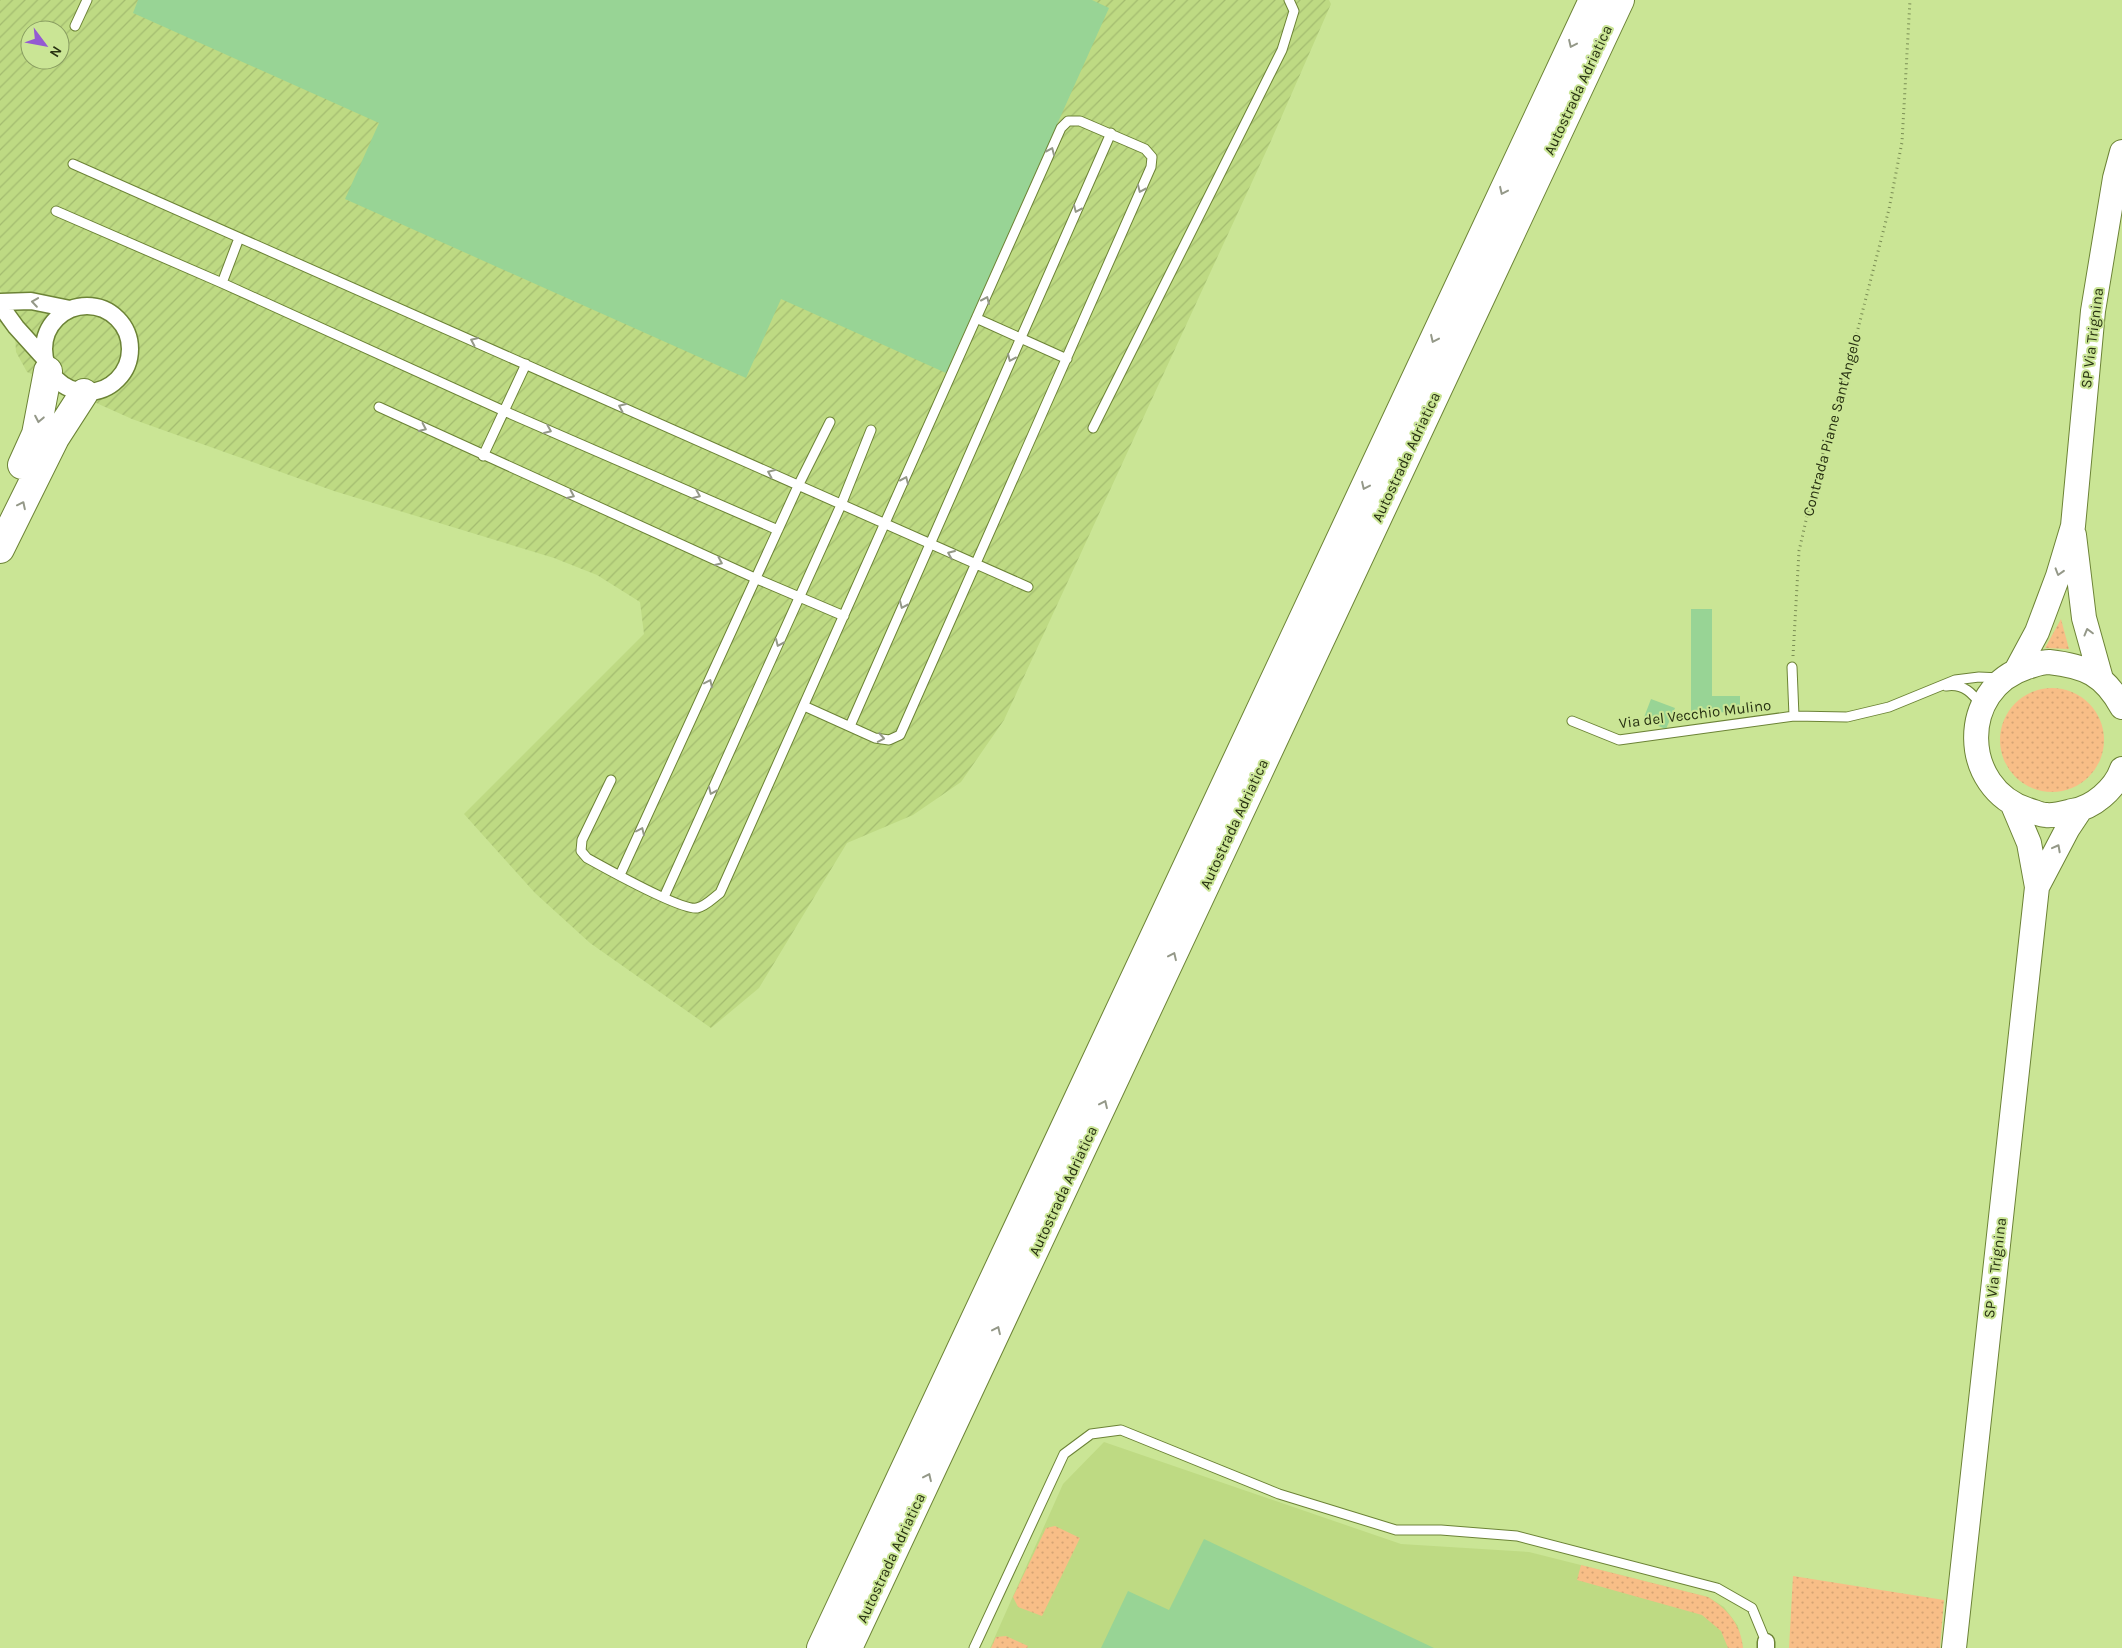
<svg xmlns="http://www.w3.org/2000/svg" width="2122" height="1648" font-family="Karla,sans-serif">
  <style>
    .built { fill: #beda83 }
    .industrial { fill: url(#industrial-furrows); fill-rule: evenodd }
    .green { fill: url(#green-dots) }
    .building { fill: #98d495 }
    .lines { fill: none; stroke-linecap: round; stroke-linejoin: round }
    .lane-casing { stroke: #6c8336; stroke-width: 11 }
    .street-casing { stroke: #6c8336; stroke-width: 19 }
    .secondary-casing { stroke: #6c8336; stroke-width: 26 }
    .highway-casing { stroke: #6c8336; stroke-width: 30 }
    .path { stroke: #7a8d54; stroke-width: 3; stroke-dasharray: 1 4; stroke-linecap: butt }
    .lane { stroke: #fff; stroke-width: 9 }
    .street { stroke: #fff; stroke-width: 16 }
    .secondary { stroke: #fff; stroke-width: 24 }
    .highway { stroke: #fff; stroke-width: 28 }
    .oneway { stroke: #949888 }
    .labels { text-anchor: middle; stroke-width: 4; stroke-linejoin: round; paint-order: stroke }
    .street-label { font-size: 15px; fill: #283212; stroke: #cae595 }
  </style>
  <defs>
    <pattern id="industrial-furrows" width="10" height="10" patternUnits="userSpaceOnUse" patternTransform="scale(1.25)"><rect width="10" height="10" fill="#beda83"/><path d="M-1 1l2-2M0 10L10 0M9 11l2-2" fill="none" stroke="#a3bc70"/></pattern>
    <pattern id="green-dots" width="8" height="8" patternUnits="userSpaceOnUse" patternTransform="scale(1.25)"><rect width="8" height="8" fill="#f8be87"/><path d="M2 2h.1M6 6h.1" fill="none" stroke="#d5a474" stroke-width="1.8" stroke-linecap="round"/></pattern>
  </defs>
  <rect width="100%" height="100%" fill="#cae595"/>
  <!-- built -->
  <path class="built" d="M 1104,1442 L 1401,1544 L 1529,1552 L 1708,1597 L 1724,1607 L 1738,1626 L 1743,1648 L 990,1648 L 1063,1484 Z"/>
  <!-- industrial -->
  <path class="industrial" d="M 0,0 L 1329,0 L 1331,4 L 1270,143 L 1004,720 L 961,782 L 913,815 L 847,843 L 759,988 L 711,1028 L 590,943 L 535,893 L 464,814 L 644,634 L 640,602 L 597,575 L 554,558 L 334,491 L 132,419 L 27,372 L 16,352 L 13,304 L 0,290 ZM 30,30 L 60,30 L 60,60 L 30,60 Z"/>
  <!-- green -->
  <path class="green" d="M 2061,619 L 2069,649 L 2045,648 Z
    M2000 740a52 52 0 1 1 104 0a52 52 0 1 1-104 0Z
    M 1055,1526 L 1080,1538 L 1042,1616 L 1018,1607 L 1013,1597 L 1046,1528 Z
    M 1581,1565 L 1708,1597 C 1727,1609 1741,1624 1743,1648 L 1728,1648 L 1721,1631 L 1702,1615 L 1577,1580 Z
    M 1793,1576 L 1944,1600 L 1940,1648 L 1789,1648 Z
    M 1006,1636 L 1028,1646 L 1027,1648 L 991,1648 L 996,1637 Z"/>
  <!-- building -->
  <path class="building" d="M 138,0 L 1092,0 L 1109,8 L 946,373 L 781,299 L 746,378 L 345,199 L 379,123 L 133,13 Z
    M 1691,609 L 1712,609 L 1712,696 L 1740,696 L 1740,712 L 1691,713 Z
    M 1651,699 L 1675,708 L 1666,729 L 1643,720 Z
    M 1204,1539 L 1434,1648 L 1101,1648 L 1128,1591 L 1169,1610 Z"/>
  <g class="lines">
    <defs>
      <path id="lane" d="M 75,26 L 87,0
        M 73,164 L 1028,587
        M 56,211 L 222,283 L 504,411 L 778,530
        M 222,283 L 239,238
        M 978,319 L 1067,359
        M 379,407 L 757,579 L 844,616
        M 1093,428 L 1282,50 L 1294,11 L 1289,0
        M 483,456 L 526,364
        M 1792,667 L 1794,716 L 1847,717 L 1889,707 L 1955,680 L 1979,677 L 2001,678
        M 1946,686 C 1964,683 1973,694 1982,706
        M 1572,721 L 1619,740 L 1794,716
        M 850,726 L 1111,133
        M 611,780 L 582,840 L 581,851 L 587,858 C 605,868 682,911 697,908 C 706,906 713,898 720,893 L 1061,128 L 1068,121 L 1080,121 L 1145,149 L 1152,157 L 1151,167 L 900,735 L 889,740 L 875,738 L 804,706
        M 620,875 L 798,486 L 830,422
        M 664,897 L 841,505 L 871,430
        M 974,1648 L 1064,1454 L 1091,1434 L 1121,1430 L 1279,1494 L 1396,1530 L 1441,1530 L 1517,1536 L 1717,1588 L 1752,1608 L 1766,1642"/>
      <path id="street" d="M 0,302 L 31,301 L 70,309
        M 0,305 L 16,327 L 44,358
        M44 349a43 43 0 1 1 86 0a43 43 0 1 1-86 0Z
        M 1766,1648 L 1766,1642"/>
      <path id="secondary" d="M 2074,535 L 2084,618 L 2101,679
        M 2016,671 L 2037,632 L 2058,576 L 2073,526 L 2093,311 L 2115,178 L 2122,152
        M 2122,707 C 2104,674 2085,666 2049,662 C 2041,662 2034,665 2027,667 C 1958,689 1960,788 2028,810 C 2033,811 2040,815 2046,815 C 2054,816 2064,813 2072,811 C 2093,808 2115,789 2122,769
        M 2037,887 L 2068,828 L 2080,810
        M 1954,1648 L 2037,887 L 2029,843 L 2013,805"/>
      <path id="highway" d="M 22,465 L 36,434 L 48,371
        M 0,549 L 55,438 L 84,393
        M 821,1648 L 1593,0
        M 848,1648 L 1620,0"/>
    </defs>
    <!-- lane casing -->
    <use href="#lane" class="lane-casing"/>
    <!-- street casing -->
    <use href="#street" class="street-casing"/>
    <!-- secondary casing -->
    <use href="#secondary" class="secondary-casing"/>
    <!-- highway casing -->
    <use href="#highway" class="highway-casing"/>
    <!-- path -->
    <path class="path" d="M 1793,656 L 1799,551 L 1816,477 L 1845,379 L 1889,209 L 1902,142 L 1910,0"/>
    <!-- lane -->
    <use href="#lane" class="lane"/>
    <!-- street -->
    <use href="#street" class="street"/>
    <!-- secondary -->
    <use href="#secondary" class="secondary"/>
    <!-- highway -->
    <use href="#highway" class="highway"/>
  </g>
  <!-- one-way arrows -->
  <defs><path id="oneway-chevron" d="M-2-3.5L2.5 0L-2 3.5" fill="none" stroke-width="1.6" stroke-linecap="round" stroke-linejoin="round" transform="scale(1.25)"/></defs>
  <g class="oneway">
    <use href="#oneway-chevron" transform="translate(1572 44) rotate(115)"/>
    <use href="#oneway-chevron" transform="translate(1051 151) rotate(-66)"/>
    <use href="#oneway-chevron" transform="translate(1141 189) rotate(114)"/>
    <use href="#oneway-chevron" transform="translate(1503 191) rotate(115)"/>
    <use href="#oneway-chevron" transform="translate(1077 209) rotate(114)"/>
    <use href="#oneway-chevron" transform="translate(986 300) rotate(-66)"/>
    <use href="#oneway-chevron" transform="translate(35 302) rotate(-172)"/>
    <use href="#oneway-chevron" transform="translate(1434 339) rotate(115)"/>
    <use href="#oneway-chevron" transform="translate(474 341) rotate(-156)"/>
    <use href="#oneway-chevron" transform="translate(1011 358) rotate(114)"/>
    <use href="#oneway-chevron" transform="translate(622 407) rotate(-156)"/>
    <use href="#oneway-chevron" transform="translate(39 419) rotate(101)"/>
    <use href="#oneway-chevron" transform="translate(423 428) rotate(25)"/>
    <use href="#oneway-chevron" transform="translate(548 430) rotate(23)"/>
    <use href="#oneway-chevron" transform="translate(771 473) rotate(-156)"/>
    <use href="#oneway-chevron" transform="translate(905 480) rotate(-66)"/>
    <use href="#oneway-chevron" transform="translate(1365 486) rotate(115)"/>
    <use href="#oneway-chevron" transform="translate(571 495) rotate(24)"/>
    <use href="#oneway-chevron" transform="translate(697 495) rotate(23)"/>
    <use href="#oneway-chevron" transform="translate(22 505) rotate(-64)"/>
    <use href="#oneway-chevron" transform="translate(951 554) rotate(-157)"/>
    <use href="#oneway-chevron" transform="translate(719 562) rotate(24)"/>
    <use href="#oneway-chevron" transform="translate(2059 572) rotate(107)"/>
    <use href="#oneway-chevron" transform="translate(903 605) rotate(114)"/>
    <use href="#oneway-chevron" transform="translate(2088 632) rotate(-105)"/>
    <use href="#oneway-chevron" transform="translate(779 643) rotate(114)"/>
    <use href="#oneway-chevron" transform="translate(709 683) rotate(-65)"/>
    <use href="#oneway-chevron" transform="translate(881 738) rotate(10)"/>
    <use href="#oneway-chevron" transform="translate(712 791) rotate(114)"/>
    <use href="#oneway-chevron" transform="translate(641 831) rotate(-65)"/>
    <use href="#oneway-chevron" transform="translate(2057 848) rotate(-62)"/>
    <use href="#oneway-chevron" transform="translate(1173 956) rotate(-65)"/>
    <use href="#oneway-chevron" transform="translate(1104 1104) rotate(-65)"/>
    <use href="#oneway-chevron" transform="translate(997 1330) rotate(-65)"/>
    <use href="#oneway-chevron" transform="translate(928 1477) rotate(-65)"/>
  </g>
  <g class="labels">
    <!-- street labels -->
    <g class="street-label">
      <text transform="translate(1578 90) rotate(-65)" y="5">Autostrada Adriatica</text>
      <text transform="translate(2092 338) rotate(-83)" y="5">SP Via Trignina</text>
      <text transform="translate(1832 425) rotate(-75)" y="5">Contrada Piane Sant'Angelo</text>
      <text transform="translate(1406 457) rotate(-65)" y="5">Autostrada Adriatica</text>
      <text transform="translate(1695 714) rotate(-7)" y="5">Via del Vecchio Mulino</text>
      <text transform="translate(1234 824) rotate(-65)" y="5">Autostrada Adriatica</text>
      <text transform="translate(1063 1191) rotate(-65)" y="5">Autostrada Adriatica</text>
      <text transform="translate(1995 1268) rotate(-83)" y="5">SP Via Trignina</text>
      <text transform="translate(891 1558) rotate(-65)" y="5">Autostrada Adriatica</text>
    </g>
  </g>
  <!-- north arrow -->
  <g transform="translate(45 45) rotate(122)"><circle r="24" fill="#cae595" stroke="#899d61"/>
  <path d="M0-4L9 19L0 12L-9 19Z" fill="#945ad2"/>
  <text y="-8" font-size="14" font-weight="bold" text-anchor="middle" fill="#283212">N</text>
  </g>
</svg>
